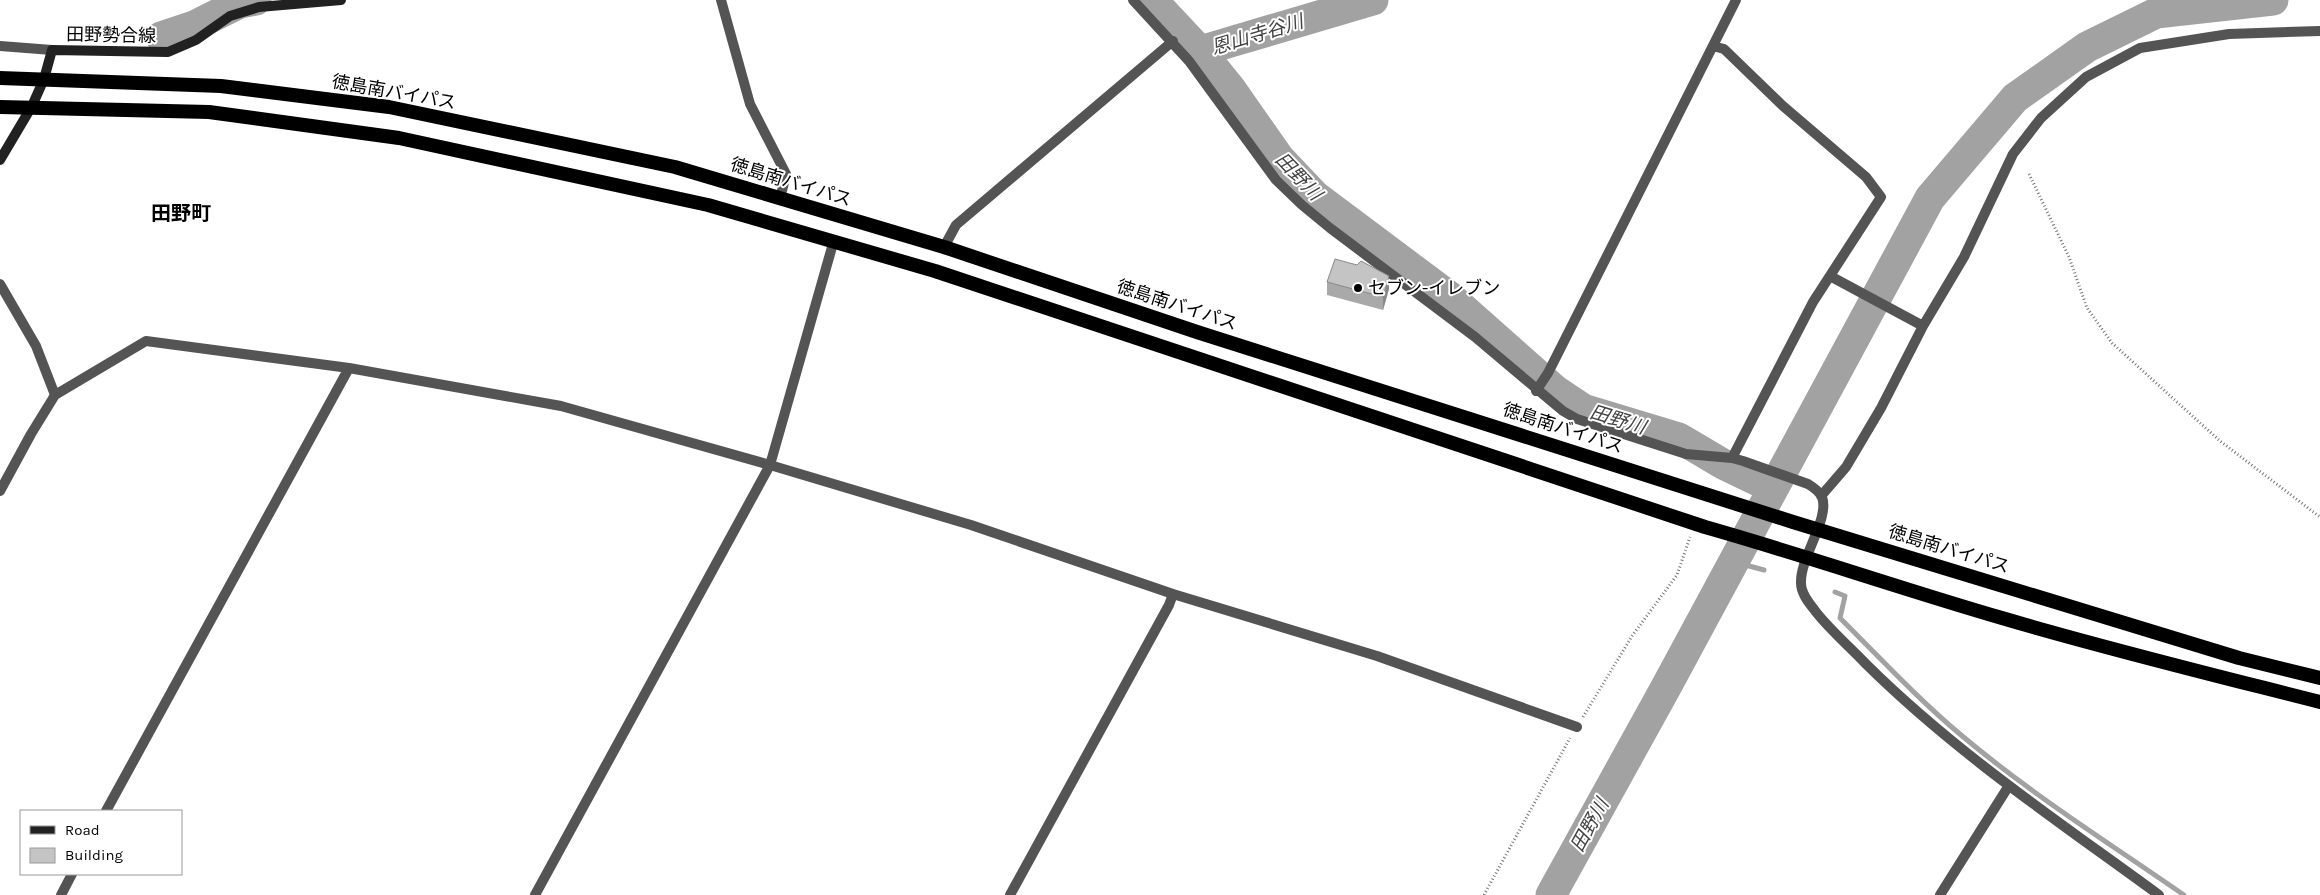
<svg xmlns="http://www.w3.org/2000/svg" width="2320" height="895" font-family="Karla,'Noto Sans JP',sans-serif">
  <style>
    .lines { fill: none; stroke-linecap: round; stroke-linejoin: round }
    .stream { stroke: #a2a2a2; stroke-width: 5 }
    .river { stroke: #a2a2a2; stroke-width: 31 }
    .path { stroke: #767676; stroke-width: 3; stroke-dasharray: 1 2.5; stroke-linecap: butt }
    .minor { stroke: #545454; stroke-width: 10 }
    .secondary { stroke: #212121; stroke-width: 10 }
    .trunk { stroke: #000; stroke-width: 14 }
    .wall { fill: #a9a9a9 }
    .shaded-wall { fill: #898989 }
    .building { fill: #c4c4c4; stroke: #898989 }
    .poi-dot { fill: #000; stroke: #fff; stroke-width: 2 }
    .labels { text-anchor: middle; stroke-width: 4; stroke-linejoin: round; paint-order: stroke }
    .street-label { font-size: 18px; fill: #000; stroke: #fff }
    .poi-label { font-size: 18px; fill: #000; stroke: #fff; text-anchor: start }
    .water-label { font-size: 19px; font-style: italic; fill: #434343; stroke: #fff }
    .quarter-label { font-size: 20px; font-weight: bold; fill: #000; stroke: #fff }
  </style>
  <rect width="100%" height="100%" fill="#fff"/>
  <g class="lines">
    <!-- stream -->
    <path class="stream" d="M 1734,562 L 1764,570
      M 1835,592 L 1845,596 L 1840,618 C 1880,658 1918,699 1961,735 C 2031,794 2109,843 2184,895"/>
    <!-- river -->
    <path class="river" d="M 1152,0 L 1200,51 L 1230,88 L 1279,158 L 1315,196 L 1450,297 L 1556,391 L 1583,409 L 1679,438 L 1723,464 L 1773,488
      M 161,37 L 194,26 L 240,3 L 256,0
      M 1200,51 L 1373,0
      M 1551,895 L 1665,689 L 1930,198 L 2015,98 L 2087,47 L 2156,13 L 2273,0"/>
    <!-- path -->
    <path class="path" d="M 2029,174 L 2069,257 L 2087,308 L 2112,343 L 2220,441 L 2320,517
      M 1583,717 L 1632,636 L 1677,575 L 1690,537
      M 1484,895 L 1570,738"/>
    <!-- minor -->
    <path class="minor" d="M 721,0 L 750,104 L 786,174 L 780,199
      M 1133,0 L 1189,61 L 1276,180 L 1302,205 L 1330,228 L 1475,337 L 1563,411 L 1577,419 L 1686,454 L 1732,458 L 1743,461 L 1808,484 C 1813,487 1819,491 1822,497 C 1830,519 1800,557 1801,583 C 1801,594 1810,604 1816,612 C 1831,631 1850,647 1866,664 C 1956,753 2058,821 2159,895
      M 0,46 L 52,50
      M 1713,46 L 1724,49 L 1783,106 L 1866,177 L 1881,197 L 1813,302 L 1732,458
      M 944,247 L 956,225 L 1173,41
      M 1830,276 L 1923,326
      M 0,284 L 36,346 L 55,395
      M 1536,391 L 1548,373 L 1736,0
      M 0,491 L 31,434 L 55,395 L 146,341 L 349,368 L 561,406 L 770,465 L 971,525 L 1173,594 L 1377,656 L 1577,727
      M 1821,496 L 1846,467 L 1881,408 L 1923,326 L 1964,257 L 2013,154 L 2041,118 L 2086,77 L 2140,48 L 2229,34 L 2320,31
      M 106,811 L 349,368
      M 61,895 L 72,874
      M 535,895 L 770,465 L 834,240
      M 1010,895 L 1169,605 L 1173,594
      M 1940,895 L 2008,787"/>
    <!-- secondary -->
    <path class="secondary" d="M 0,160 L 32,106 L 44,79 L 52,50 L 168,52 L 196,40 L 230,16 L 259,7 L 341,0"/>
    <!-- trunk -->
    <path class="trunk" d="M 0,78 L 221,86 L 389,107 L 675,167 L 944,247 L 1197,332 L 1793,522 L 2239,658 L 2320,678
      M 0,107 L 209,112 L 399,138 L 708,205 L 935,271 L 1705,527 C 1804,555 1902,589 2002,618 C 2107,649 2214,675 2320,702"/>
  </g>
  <!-- wall -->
  <path class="wall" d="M 1357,265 L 1389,289 L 1383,310 L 1327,295 L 1327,282 Z"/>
  <!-- shaded-wall -->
  <path class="shaded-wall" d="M 1389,276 L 1389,289 L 1383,310 L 1383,297 Z"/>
  <!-- building -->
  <path class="building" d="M 1335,259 L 1357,265 L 1361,261 L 1389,276 L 1383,297 L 1327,282 Z"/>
  <!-- markers -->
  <circle class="poi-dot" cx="1358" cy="288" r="5"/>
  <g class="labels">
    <!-- street labels -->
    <g class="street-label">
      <text transform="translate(111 35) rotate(1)" y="6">田野勢合線</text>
      <text transform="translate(394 92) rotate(10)" y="6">徳島南バイパス</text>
      <text transform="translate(791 182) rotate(17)" y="6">徳島南バイパス</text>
      <text transform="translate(1177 305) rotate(18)" y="6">徳島南バイパス</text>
      <text transform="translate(1563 428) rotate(18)" y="6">徳島南バイパス</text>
      <text transform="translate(1949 549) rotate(17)" y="6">徳島南バイパス</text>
    </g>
    <!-- poi labels -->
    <g class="poi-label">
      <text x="1368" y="294">セブン-イレブン</text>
    </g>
    <!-- water labels -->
    <g class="water-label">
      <text transform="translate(1257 34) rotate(-17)" y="7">恩山寺谷川</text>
      <text transform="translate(1299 176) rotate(46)" y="7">田野川</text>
      <text transform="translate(1618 419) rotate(17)" y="7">田野川</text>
      <text transform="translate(1589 825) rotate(-61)" y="7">田野川</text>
    </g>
    <!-- quarter labels -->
    <g class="quarter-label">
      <text x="181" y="220">田野町</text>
    </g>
  </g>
  <!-- legend -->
  <rect x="20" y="810" width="162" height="65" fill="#ffffff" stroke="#999999"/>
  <rect x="30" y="826" width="25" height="8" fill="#212121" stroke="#999999"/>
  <text x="65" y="835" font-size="15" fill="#000000">Road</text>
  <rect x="30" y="848" width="25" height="15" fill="#c4c4c4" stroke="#999999"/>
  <text x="65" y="860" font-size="15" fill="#000000">Building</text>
</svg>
